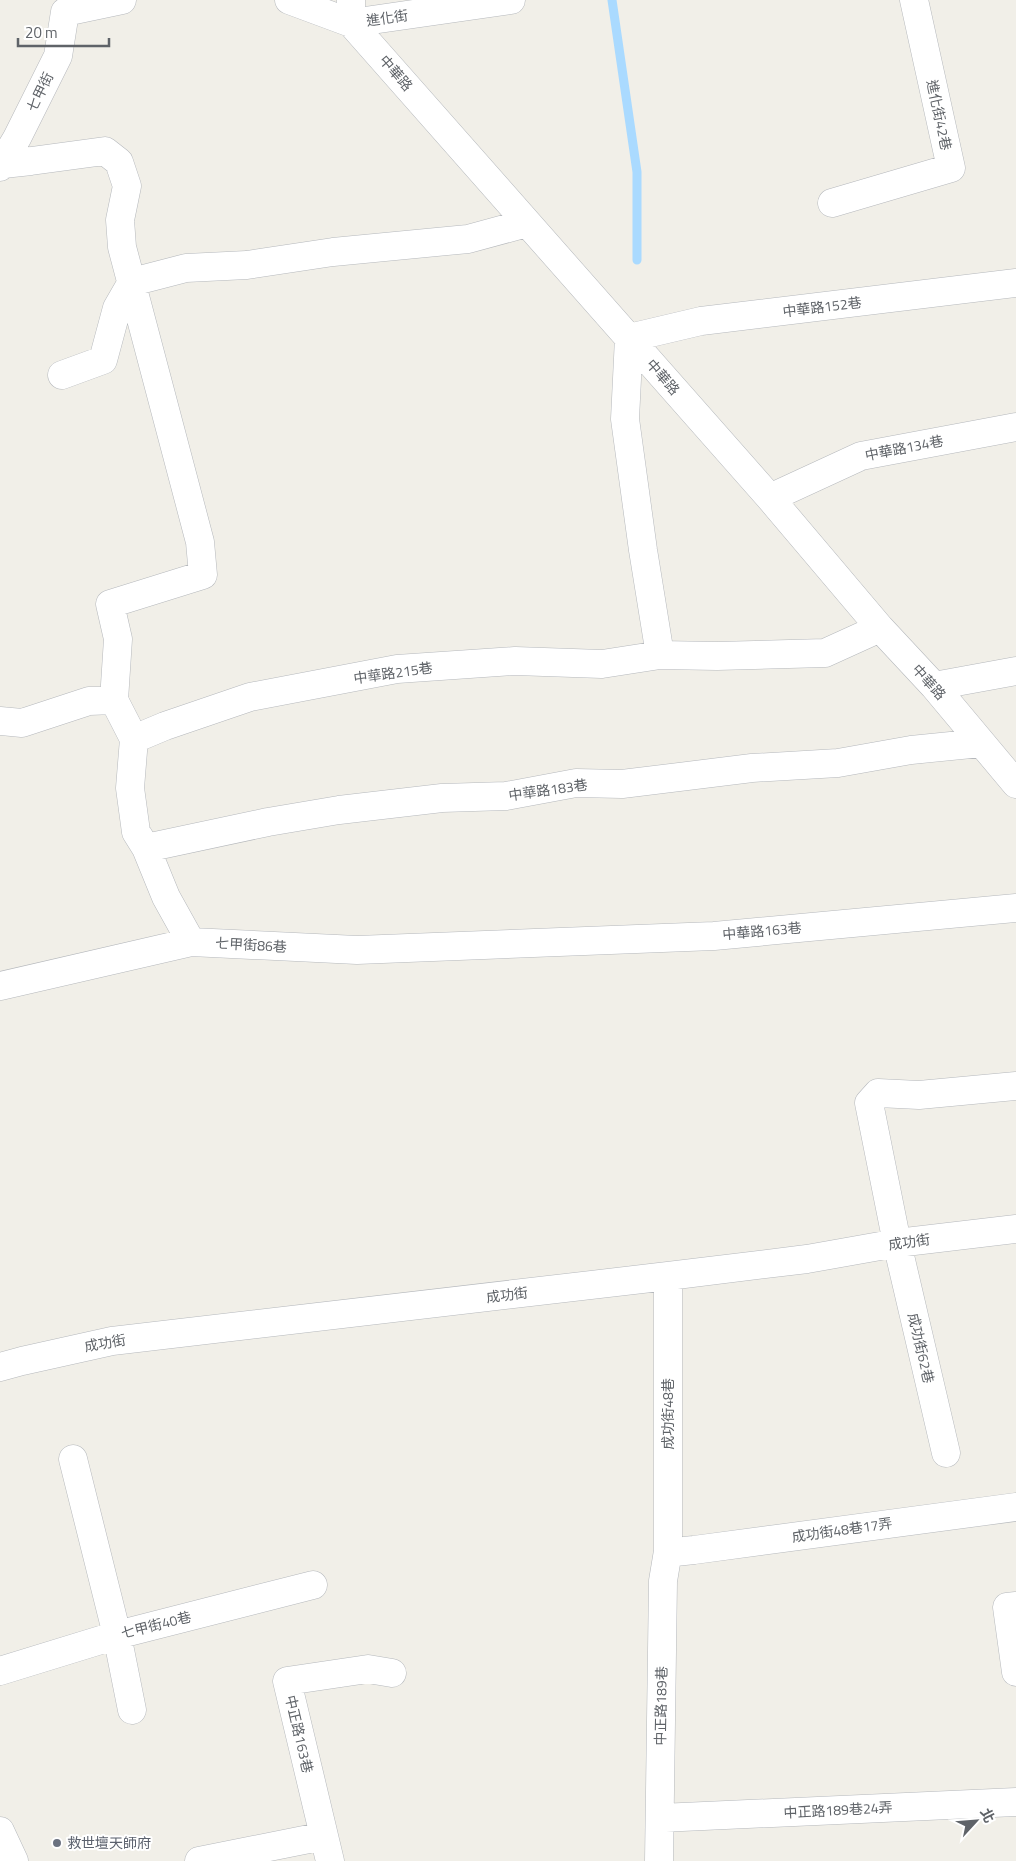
<svg xmlns="http://www.w3.org/2000/svg" width="1016" height="1861" font-family="'Titillium Web','Noto Sans TC',sans-serif">
  <style>
    .lines { fill: none; stroke-linecap: round; stroke-linejoin: round }
    .stream { stroke: #aadaff; stroke-width: 9 }
    .minor-casing { stroke: #b5b8bc; stroke-width: 29 }
    .minor { stroke: #fff; stroke-width: 28 }
    .worship-dot { fill: #6b7280; stroke: #fff; stroke-width: 2 }
    .labels { text-anchor: middle; stroke-width: 4; stroke-linejoin: round; paint-order: stroke }
    .street-label { font-size: 14px; fill: #5f6368; stroke: #fff }
    .worship-label { font-size: 14px; fill: #5b616d; stroke: #fff; text-anchor: start }
  </style>
  <rect width="100%" height="100%" fill="#f1efe8"/>
  <g class="lines">
    <!-- stream -->
    <path class="stream" d="M 612,0 L 637,172 L 637,260"/>
    <defs>
      <path id="minor" d="M 289,0 L 351,23 L 770,498 L 880,628 L 934,686 L 1016,784
        M 351,0 L 351,23 L 511,0
        M 65,12 L 122,0
        M 3,164 L 31,161 L 105,151 L 119,162 L 127,186 L 120,220 L 122,247 L 200,542 L 203,575 L 110,604 L 118,639 L 114,700
        M 0,167 L 17,138 L 58,56 L 65,12
        M 832,203 L 951,168 L 914,0
        M 62,375 L 103,360 L 117,308 L 132,282 L 186,268 L 247,265 L 333,252 L 468,239 L 527,223
        M 770,498 L 861,456 L 1016,427
        M 660,655 L 643,550 L 625,419 L 629,338 L 701,321 L 1016,283
        M 934,686 L 1016,671
        M 0,721 L 22,723 L 89,701 L 114,700 L 134,739
        M 134,739 L 165,726 L 250,697 L 397,669 L 515,661 L 602,664 L 660,655 L 717,656 L 825,653 L 880,628
        M 134,739 L 130,788 L 136,832 L 146,848 L 166,897 L 191,942
        M 146,848 L 268,822 L 339,810 L 442,798 L 506,796 L 576,783 L 622,784 L 752,768 L 838,763 L 911,750 L 981,743
        M 0,986 L 191,942 L 357,950 L 714,936 L 1016,908
        M 0,1367 L 22,1361 L 112,1341 L 668,1276 L 807,1259 L 897,1243 L 1016,1229
        M 946,1453 L 897,1243 L 869,1103 L 878,1093 L 919,1095 L 1016,1086
        M 73,1459 L 117,1635 L 132,1710
        M 668,1551 L 675,1552 L 694,1550 L 1016,1507
        M 1016,1606 L 1007,1607 L 1016,1672
        M 0,1671 L 117,1635 L 313,1585
        M 660,1818 L 1016,1802
        M 0,1831 L 14,1861
        M 199,1861 L 324,1836
        M 330,1861 L 287,1681 L 368,1669 L 392,1673
        M 659,1861 L 663,1581 L 668,1551 L 668,1276"/>
    </defs>
    <!-- minor casing -->
    <use href="#minor" class="minor-casing"/>
    <!-- minor -->
    <use href="#minor" class="minor"/>
  </g>
  <!-- markers -->
  <circle class="worship-dot" cx="57" cy="1843" r="5"/>
  <g class="labels">
    <!-- street labels -->
    <g class="street-label">
      <text transform="translate(387 18) rotate(-8)" y="5">進化街</text>
      <text transform="translate(396 73) rotate(49)" y="5">中華路</text>
      <text transform="translate(40 92) rotate(-64)" y="5">七甲街</text>
      <text transform="translate(939 115) rotate(78)" y="5">進化街42巷</text>
      <text transform="translate(822 307) rotate(-7)" y="5">中華路152巷</text>
      <text transform="translate(663 377) rotate(49)" y="5">中華路</text>
      <text transform="translate(904 448) rotate(-11)" y="5">中華路134巷</text>
      <text transform="translate(393 673) rotate(-8)" y="5">中華路215巷</text>
      <text transform="translate(929 682) rotate(48)" y="5">中華路</text>
      <text transform="translate(548 790) rotate(-8)" y="5">中華路183巷</text>
      <text transform="translate(762 931) rotate(-5)" y="5">中華路163巷</text>
      <text transform="translate(251 945) rotate(3)" y="5">七甲街86巷</text>
      <text transform="translate(909 1242) rotate(-8)" y="5">成功街</text>
      <text transform="translate(507 1295) rotate(-7)" y="5">成功街</text>
      <text transform="translate(105 1343) rotate(-10)" y="5">成功街</text>
      <text transform="translate(921 1348) rotate(77)" y="5">成功街62巷</text>
      <text transform="translate(668 1414) rotate(-90)" y="5">成功街48巷</text>
      <text transform="translate(842 1530) rotate(-8)" y="5">成功街48巷17弄</text>
      <text transform="translate(156 1625) rotate(-14)" y="5">七甲街40巷</text>
      <text transform="translate(661 1706) rotate(-89)" y="5">中正路189巷</text>
      <text transform="translate(299 1734) rotate(77)" y="5">中正路163巷</text>
      <text transform="translate(838 1810) rotate(-3)" y="5">中正路189巷24弄</text>
    </g>
    <!-- worship labels -->
    <g class="worship-label">
      <text x="67" y="1848">救世壇天師府</text>
    </g>
  </g>
  <!-- north arrow -->
  <g transform="translate(976 1821) rotate(64)" stroke="#ffffff" stroke-width="4" paint-order="stroke">
  <path d="M0-4L9 19L0 12L-9 19Z" fill="#5f6368"/>
  <text y="-8" font-size="14" font-weight="bold" text-anchor="middle" fill="#5f6368">北</text>
  </g>
  <!-- scale -->
  <path d="M18 38v8h91v-8" fill="none" stroke="#5f6368" stroke-width="2.5"/>
  <text x="25" y="38" font-size="15" fill="#5f6368" stroke="#ffffff" stroke-width="4" paint-order="stroke">20 m</text>
</svg>
